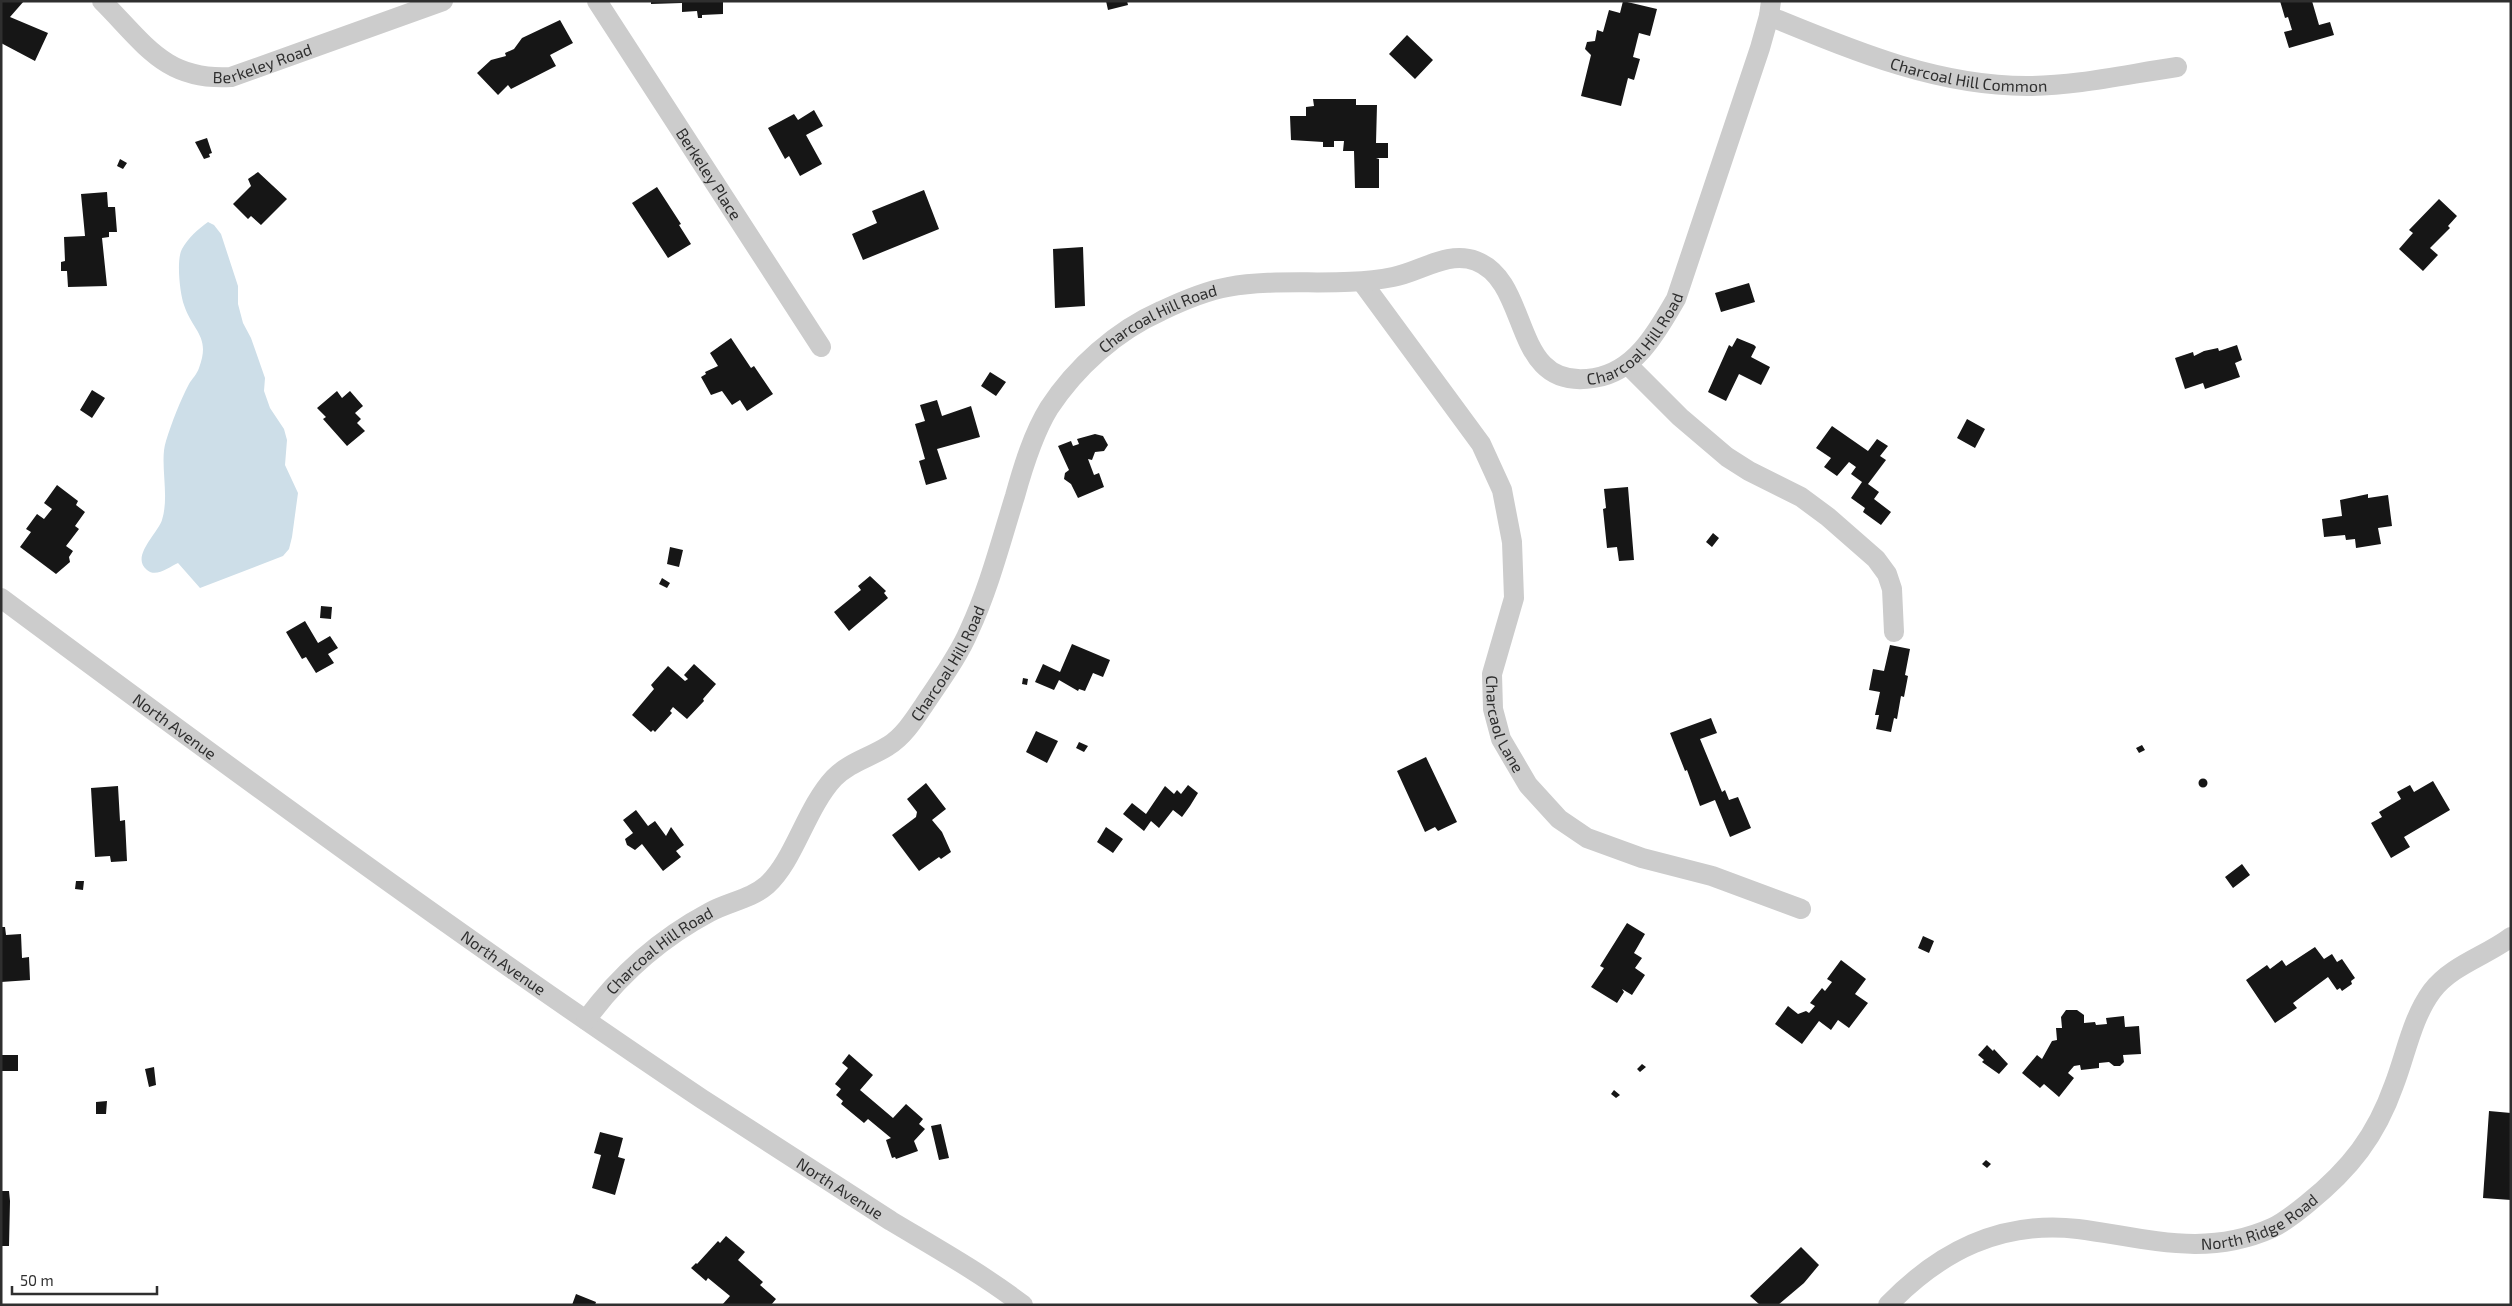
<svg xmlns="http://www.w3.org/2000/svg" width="2512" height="1306" font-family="'Exo 2',sans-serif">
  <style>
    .water { fill: #cddee8 }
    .building { fill: #161616 }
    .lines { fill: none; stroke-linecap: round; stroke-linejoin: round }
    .minor { stroke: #ccc; stroke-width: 20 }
    .labels { text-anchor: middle; stroke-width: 5; stroke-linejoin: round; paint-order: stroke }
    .street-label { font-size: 16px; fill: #2f2f2f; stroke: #fff }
  </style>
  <rect width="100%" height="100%" fill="#fff"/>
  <!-- water -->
  <path class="water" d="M 208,222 L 214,225 L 221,234 L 238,286 L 238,304 L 243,323 L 251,338 L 265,378 L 264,391 L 270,408 L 284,429 L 287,440 L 285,465 L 298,493 L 292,537 L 289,549 L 283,556 L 200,588 L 178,563 C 169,567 156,578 147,570 C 130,557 158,533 162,520 C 170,495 159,462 166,441 C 172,422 180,401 189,384 C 192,379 197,374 199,368 C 211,336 193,332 184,305 C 180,294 176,260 182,249 C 188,238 198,229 208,222 Z"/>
  <!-- building -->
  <path class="building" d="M 1,1 L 24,1 L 10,17 L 48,33 L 35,61 L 1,43 Z
    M 651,1 L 723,1 L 723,14 L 702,15 L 702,18 L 698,18 L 697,11 L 682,12 L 682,3 L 651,4 Z
    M 1106,1 L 1127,1 L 1128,5 L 1108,10 Z
    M 1623,1 L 1657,9 L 1650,36 L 1639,33 L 1633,57 L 1640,59 L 1634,80 L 1628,78 L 1621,106 L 1581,96 L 1591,55 L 1585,49 L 1587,42 L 1595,41 L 1597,30 L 1603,32 L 1609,10 L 1620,13 Z
    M 2280,1 L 2312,1 L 2319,25 L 2330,22 L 2334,35 L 2289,48 L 2284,32 L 2292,30 L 2288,17 L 2285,18 Z
    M 560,20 L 573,43 L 550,55 L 556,66 L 511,89 L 508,85 L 498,95 L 477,73 L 491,60 L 506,56 L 505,53 L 514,49 L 522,38 Z
    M 1407,35 L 1433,60 L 1415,79 L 1389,54 Z
    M 1313,99 L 1356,99 L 1356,105 L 1377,105 L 1376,143 L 1388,143 L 1388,158 L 1376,158 L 1379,159 L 1379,188 L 1355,188 L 1354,151 L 1343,151 L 1344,141 L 1334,141 L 1334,147 L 1323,147 L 1323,142 L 1291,140 L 1290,116 L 1306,116 L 1306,107 L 1314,106 Z
    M 814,110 L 823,126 L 806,135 L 822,164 L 800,176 L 789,156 L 785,159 L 768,128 L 794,114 L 798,120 Z
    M 207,138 L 212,153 L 209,154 L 210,157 L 204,159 L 195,142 Z
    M 120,159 L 127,163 L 123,169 L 117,166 Z
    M 258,172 L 287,199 L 261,225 L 251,216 L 248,219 L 233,204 L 251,186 L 248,179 Z
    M 657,187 L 681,224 L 679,225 L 691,244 L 668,258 L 632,203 Z
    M 924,190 L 939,229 L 863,260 L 852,234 L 877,223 L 872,211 Z
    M 107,192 L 108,207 L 115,207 L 117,232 L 109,232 L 109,237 L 102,238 L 107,286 L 68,287 L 67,271 L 61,271 L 61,262 L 65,261 L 64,237 L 85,236 L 81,194 Z
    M 2439,199 L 2457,216 L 2448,226 L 2450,228 L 2430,248 L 2438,255 L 2423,271 L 2399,249 L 2413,233 L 2409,230 Z
    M 1083,247 L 1085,306 L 1055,308 L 1053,249 Z
    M 1749,283 L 1755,302 L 1721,312 L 1715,293 Z
    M 731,338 L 751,368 L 754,366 L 773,394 L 747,411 L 740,400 L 732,405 L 722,391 L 711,395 L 701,377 L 706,374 L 705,372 L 718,366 L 710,353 Z
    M 1737,338 L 1754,345 L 1756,347 L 1751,357 L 1770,367 L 1761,385 L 1739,374 L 1726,401 L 1708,392 L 1729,345 L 1732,347 Z
    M 2237,345 L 2242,360 L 2235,363 L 2240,377 L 2205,389 L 2203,383 L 2185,389 L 2175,358 L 2193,352 L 2194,356 L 2204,351 L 2218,348 L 2219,351 Z
    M 990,372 L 1006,382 L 996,396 L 981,386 Z
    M 92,390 L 105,398 L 92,418 L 80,410 Z
    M 337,391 L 342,398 L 350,391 L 363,406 L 355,413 L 361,419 L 357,423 L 365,431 L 347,446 L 323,419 L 326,417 L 317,408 Z
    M 937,400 L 942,416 L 971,406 L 980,437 L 937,449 L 947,479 L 926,485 L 919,461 L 925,459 L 915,424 L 925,421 L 920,405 Z
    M 1967,419 L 1985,429 L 1975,448 L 1957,438 Z
    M 1832,426 L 1868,451 L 1877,439 L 1888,446 L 1880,456 L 1886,460 L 1868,484 L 1879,492 L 1874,499 L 1891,512 L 1881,525 L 1863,512 L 1865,508 L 1851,498 L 1862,482 L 1851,474 L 1856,467 L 1849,462 L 1837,476 L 1824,467 L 1831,458 L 1816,448 Z
    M 1095,434 L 1103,436 L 1108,445 L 1104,451 L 1095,452 L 1092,460 L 1088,459 L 1094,475 L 1099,473 L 1104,487 L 1078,498 L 1071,484 L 1064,479 L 1065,473 L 1069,470 L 1058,446 L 1071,441 L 1073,446 L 1079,444 L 1077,439 Z
    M 57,485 L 78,501 L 76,505 L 85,512 L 75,526 L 79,529 L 66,546 L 73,551 L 69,557 L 70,562 L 56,574 L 20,547 L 31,532 L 26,529 L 37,514 L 44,519 L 52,509 L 44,503 Z
    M 1628,487 L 1634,560 L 1619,561 L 1617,547 L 1607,548 L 1603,509 L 1606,508 L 1604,489 Z
    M 2368,494 L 2368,498 L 2388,495 L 2392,526 L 2378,528 L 2381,544 L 2356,548 L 2355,539 L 2346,540 L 2345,535 L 2324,537 L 2322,519 L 2342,516 L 2340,500 Z
    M 1713,533 L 1719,538 L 1712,547 L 1706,542 Z
    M 670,547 L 683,550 L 679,567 L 667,564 Z
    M 870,576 L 886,591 L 884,593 L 888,598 L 849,631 L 834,612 L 861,590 L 858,586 Z
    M 662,578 L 670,583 L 667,588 L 659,584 Z
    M 321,606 L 332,607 L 331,619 L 320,618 Z
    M 305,621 L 318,643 L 330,636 L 338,648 L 328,654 L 334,663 L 316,673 L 306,657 L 302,659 L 286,632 Z
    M 1072,644 L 1110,660 L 1103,677 L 1093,673 L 1085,691 L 1079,689 L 1078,691 L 1059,680 L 1054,690 L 1035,682 L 1043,664 L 1060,672 Z
    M 1890,645 L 1910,649 L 1905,675 L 1908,676 L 1904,697 L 1901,696 L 1897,719 L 1894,718 L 1891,732 L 1876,729 L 1879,715 L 1875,715 L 1880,692 L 1869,690 L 1873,669 L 1884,671 Z
    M 694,664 L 716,684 L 703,699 L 704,701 L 687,719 L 673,707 L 670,711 L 672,713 L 655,732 L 653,730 L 651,732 L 632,715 L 654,689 L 651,685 L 668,666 L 685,681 L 688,679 L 684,675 Z
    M 1023,678 L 1028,679 L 1027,685 L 1022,684 Z
    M 1711,718 L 1717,733 L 1700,739 L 1722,792 L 1725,790 L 1729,800 L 1738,797 L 1751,828 L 1730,837 L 1715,800 L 1700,806 L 1687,770 L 1685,771 L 1670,733 Z
    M 1036,731 L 1058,741 L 1047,763 L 1026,752 Z
    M 1079,742 L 1088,746 L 1084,752 L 1076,748 Z
    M 2142,745 L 2145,750 L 2139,753 L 2136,748 Z
    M 1426,757 L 1457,822 L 1438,831 L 1435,827 L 1425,832 L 1397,771 Z
    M2198.5 783a4.5 4.5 0 1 1 9 0a4.5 4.5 0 1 1-9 0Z
    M 2433,781 L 2450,810 L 2404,837 L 2410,847 L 2391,858 L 2371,823 L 2382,817 L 2379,812 L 2401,799 L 2397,792 L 2410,785 L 2414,792 Z
    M 926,783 L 946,809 L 932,820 L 942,832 L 951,852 L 941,859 L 939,857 L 919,871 L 892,835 L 916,817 L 917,812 L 907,799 Z
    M 1188,785 L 1198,793 L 1190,806 L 1182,817 L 1173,810 L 1159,828 L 1151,821 L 1144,831 L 1123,814 L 1132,803 L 1146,814 L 1165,786 L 1174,794 L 1177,790 L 1181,794 Z
    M 118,786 L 120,821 L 125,820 L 127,861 L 111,862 L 110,856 L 95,857 L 91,788 Z
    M 636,810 L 648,826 L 655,821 L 666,836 L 671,827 L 684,845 L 676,851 L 681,857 L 663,871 L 642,844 L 635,850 L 627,845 L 625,839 L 633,833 L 623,820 Z
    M 1106,827 L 1123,839 L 1113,853 L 1097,842 Z
    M 2242,864 L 2250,875 L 2233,888 L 2225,877 Z
    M 76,881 L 84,881 L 83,890 L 75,889 Z
    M 1627,923 L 1645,934 L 1634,953 L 1642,958 L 1635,968 L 1645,975 L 1632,995 L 1622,989 L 1624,992 L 1617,1003 L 1591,987 L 1604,968 L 1600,966 Z
    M 1,927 L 5,927 L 6,935 L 21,934 L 22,958 L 29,957 L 30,980 L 1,982 Z
    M 1923,936 L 1934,941 L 1929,953 L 1918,948 Z
    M 2315,947 L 2324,959 L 2332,954 L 2337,962 L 2342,959 L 2355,978 L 2351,981 L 2352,984 L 2342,991 L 2340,988 L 2337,990 L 2328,977 L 2293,1003 L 2297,1008 L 2275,1023 L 2246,980 L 2267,965 L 2270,969 L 2282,960 L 2286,966 Z
    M 1841,960 L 1866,979 L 1855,994 L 1868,1003 L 1849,1028 L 1838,1020 L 1831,1030 L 1819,1021 L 1802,1044 L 1775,1024 L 1788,1006 L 1798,1014 L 1806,1011 L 1809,1013 L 1815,1006 L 1810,1003 L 1822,988 L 1825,991 L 1832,982 L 1827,979 Z
    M 2066,1010 L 2077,1010 L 2084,1015 L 2084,1023 L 2095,1022 L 2096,1025 L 2107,1024 L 2106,1018 L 2124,1016 L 2125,1027 L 2139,1026 L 2141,1054 L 2123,1055 L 2124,1062 L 2120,1066 L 2114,1066 L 2109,1062 L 2099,1063 L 2099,1068 L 2081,1070 L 2080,1065 L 2074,1066 L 2068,1073 L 2074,1078 L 2059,1097 L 2044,1084 L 2040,1088 L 2022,1073 L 2037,1055 L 2042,1059 L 2052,1041 L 2057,1040 L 2056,1028 L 2062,1028 L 2061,1017 Z
    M 1987,1045 L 1993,1051 L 1994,1049 L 2008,1064 L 1999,1074 L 1982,1062 L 1984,1060 L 1978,1055 Z
    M 849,1054 L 873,1075 L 860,1090 L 893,1118 L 906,1104 L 923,1119 L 919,1124 L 925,1129 L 914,1141 L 918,1151 L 896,1159 L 895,1157 L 892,1158 L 886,1140 L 891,1138 L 868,1119 L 864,1123 L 841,1104 L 843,1101 L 836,1095 L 841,1089 L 835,1084 L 848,1068 L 842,1063 Z
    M 1,1055 L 18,1055 L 18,1071 L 1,1071 Z
    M 1642,1064 L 1646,1067 L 1640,1072 L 1637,1069 Z
    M 154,1067 L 156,1085 L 149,1087 L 145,1069 Z
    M 1614,1090 L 1620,1095 L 1616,1098 L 1611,1094 Z
    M 107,1101 L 106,1114 L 96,1114 L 96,1102 Z
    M 2489,1111 L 2511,1113 L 2511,1200 L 2483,1198 Z
    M 941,1124 L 949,1158 L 939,1160 L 931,1126 Z
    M 600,1132 L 623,1138 L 618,1157 L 625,1159 L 615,1195 L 592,1188 L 601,1155 L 594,1153 Z
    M 1986,1160 L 1991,1164 L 1987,1168 L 1982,1164 Z
    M 1,1191 L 9,1191 L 10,1201 L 9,1246 L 1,1246 Z
    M 726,1236 L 745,1252 L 738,1260 L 763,1282 L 760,1285 L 776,1299 L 771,1305 L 722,1305 L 730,1296 L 708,1278 L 706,1281 L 691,1268 L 696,1263 L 697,1264 L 718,1241 L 720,1243 Z
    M 1801,1247 L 1819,1265 L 1804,1283 L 1778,1305 L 1760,1305 L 1750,1296 Z
    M 576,1294 L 596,1302 L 595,1305 L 572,1305 Z"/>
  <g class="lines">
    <!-- minor -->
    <g class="minor">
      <path id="s1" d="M 102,1 C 145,44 165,81 231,77 L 443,1"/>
      <path id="s2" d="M 597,1 L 821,347"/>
      <path id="s3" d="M 1769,16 C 1852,50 1936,86 2027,86 C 2077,86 2128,74 2177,67"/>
      <path id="s4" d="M 1362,282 L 1481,444 L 1502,490 L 1512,542 L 1514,598 L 1492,674 L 1493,709 L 1501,739 L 1528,785 L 1559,819 L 1587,838 L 1642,858 L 1712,876 L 1801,909"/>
      <path d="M 1628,365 L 1680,417 L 1727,457 L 1749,471 L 1801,497 L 1828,517 L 1876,559 L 1887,574 L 1892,589 L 1894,632"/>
      <path id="s5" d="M 1,598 C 231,769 463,939 702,1099 C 765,1140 828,1181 891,1221 C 936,1248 981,1273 1023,1305"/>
      <path id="s6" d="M 586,1020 C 619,975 661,938 710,912 C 728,902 751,899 767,885 C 794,861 806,808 834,778 C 850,762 869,758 888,746 C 903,737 914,720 924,705 C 939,682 958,657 969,631 C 989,588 1001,541 1015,496 C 1023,467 1033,434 1049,408 C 1076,367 1116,331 1161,311 C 1182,301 1205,291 1228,287 C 1282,277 1338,288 1393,277 C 1420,272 1448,250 1476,261 C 1533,283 1509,392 1594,378 C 1635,372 1657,332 1676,299 L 1760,48 L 1769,16 L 1771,1"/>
      <path id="s7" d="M 1888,1305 C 1940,1251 2001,1220 2078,1229 C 2147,1238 2205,1258 2272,1228 C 2285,1222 2297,1212 2308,1203 C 2350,1169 2376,1136 2394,1085 C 2406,1054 2412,1018 2432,991 C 2452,965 2486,956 2511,937"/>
    </g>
  </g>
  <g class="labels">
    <!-- street labels -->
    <g class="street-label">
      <text dy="6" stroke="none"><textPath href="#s1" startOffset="190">Berkeley Road</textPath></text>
      <text dy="6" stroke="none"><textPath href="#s3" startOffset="210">Charcoal Hill Common</textPath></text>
      <text dy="6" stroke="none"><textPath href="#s2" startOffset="206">Berkeley Place</textPath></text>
      <text dy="6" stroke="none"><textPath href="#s6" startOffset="942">Charcoal Hill Road</textPath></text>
      <text dy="6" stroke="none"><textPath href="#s6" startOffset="1511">Charcoal Hill Road</textPath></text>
      <text dy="6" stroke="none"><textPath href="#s6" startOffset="522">Charcoal Hill Road</textPath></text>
      <text dy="6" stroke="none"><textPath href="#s4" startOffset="492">Charcaol Lane</textPath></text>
      <text dy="6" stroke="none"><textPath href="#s5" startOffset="216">North Avenue</textPath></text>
      <text dy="6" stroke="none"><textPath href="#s6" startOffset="102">Charcoal Hill Road</textPath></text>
      <text dy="6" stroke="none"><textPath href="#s5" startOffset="621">North Avenue</textPath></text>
      <text dy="6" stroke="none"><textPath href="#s5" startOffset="1026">North Avenue</textPath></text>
      <text dy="6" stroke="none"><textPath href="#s7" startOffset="400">North Ridge Road</textPath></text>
    </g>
  </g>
  <!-- border -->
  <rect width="2512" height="1306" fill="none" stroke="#2f2f2f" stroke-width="5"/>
  <!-- scale -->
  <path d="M12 1286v8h145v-8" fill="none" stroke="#2f2f2f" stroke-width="2.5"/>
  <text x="20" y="1286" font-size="15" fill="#2f2f2f" stroke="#ffffff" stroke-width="4" paint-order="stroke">50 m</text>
</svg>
